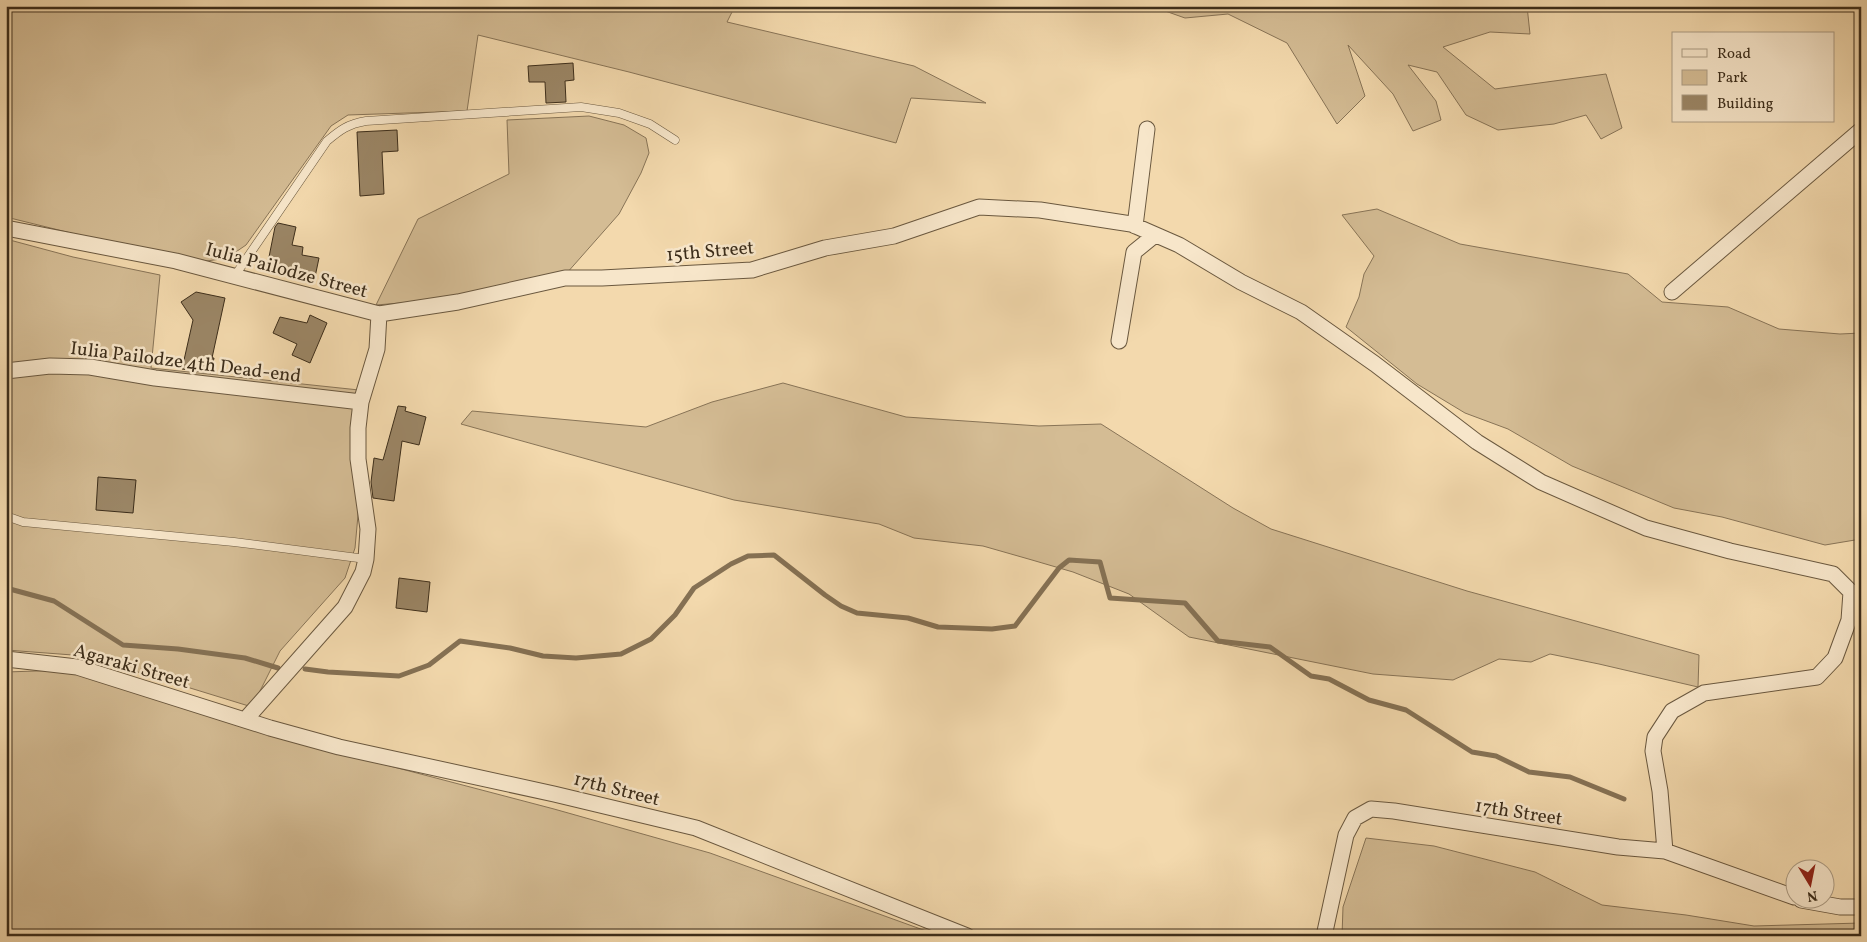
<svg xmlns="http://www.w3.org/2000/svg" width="1867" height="942" font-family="Vollkorn,serif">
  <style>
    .green { fill: #d4bc94; stroke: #887457 }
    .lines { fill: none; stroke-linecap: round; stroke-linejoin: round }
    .stream { stroke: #857154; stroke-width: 5 }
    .building { fill: #9b8666; stroke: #3c2d1a }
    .service-casing { stroke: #6a583f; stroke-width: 9 }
    .minor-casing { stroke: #6a583f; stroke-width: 17 }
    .service { stroke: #f7e6ca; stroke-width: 8 }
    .minor { stroke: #f7e6ca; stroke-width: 15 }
    .labels { text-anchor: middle; stroke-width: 5; stroke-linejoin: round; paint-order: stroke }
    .street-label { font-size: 19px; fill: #3c2d1a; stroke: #f7e6ca }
  </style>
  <rect width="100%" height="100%" fill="#f3d9ad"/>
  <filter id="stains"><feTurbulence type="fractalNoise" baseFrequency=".004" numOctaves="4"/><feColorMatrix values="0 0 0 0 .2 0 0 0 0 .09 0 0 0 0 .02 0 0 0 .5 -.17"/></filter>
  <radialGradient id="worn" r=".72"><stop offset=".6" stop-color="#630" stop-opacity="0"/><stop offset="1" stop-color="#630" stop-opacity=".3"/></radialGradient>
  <!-- green -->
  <path class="green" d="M 6,6 L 735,6 L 727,22 L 914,66 L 986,103 L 911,98 L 896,143 L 629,72 L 478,35 L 467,111 L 348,115 L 331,126 L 246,245 L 227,258 L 207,261 L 87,237 L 6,217 Z
    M 1151,6 L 1527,6 L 1530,34 L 1490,32 L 1443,47 L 1495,89 L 1606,74 L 1622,128 L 1601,139 L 1586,115 L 1554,124 L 1498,130 L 1466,115 L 1437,72 L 1408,65 L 1436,101 L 1441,120 L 1413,131 L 1393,94 L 1348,45 L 1365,96 L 1337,124 L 1287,43 L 1228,14 L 1185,18 Z
    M 589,116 L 624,125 L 646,138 L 649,153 L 641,173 L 619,214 L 566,274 L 437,300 L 376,305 L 418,219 L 509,174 L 507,120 Z
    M 1377,209 L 1460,244 L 1628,274 L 1662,302 L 1728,307 L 1779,329 L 1840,334 L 1861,333 L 1861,539 L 1825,545 L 1722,517 L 1674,508 L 1572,466 L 1508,429 L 1465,413 L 1417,384 L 1346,327 L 1359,297 L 1364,274 L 1374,256 L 1342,215 Z
    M 6,239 L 73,257 L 160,275 L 151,368 L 359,390 L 356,480 L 358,515 L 355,548 L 345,578 L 280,651 L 252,707 L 86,656 L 6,650 Z
    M 783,383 L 906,417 L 1039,426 L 1101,424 L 1233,508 L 1271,529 L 1467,591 L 1699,655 L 1698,687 L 1599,664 L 1550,654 L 1531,662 L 1499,659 L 1453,680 L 1373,674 L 1189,637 L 1129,594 L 1073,572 L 1032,560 L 983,546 L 914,538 L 879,524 L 734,500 L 461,424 L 472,411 L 646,427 L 712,402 Z
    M 66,670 L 291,740 L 554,809 L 710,853 L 940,936 L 6,936 L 6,672 Z
    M 1366,838 L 1434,846 L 1535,872 L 1602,905 L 1686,915 L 1754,926 L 1861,923 L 1861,936 L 1342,936 L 1343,907 Z"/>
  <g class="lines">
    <!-- stream -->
    <path class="stream" d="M 6,588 L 54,601 L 123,645 L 178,649 L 245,658 L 278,668
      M 305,669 L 328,672 L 399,676 L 429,665 L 460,641 L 510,648 L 543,656 L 576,658 L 621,654 L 651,639 L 675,615 L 694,588 L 731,564 L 748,556 L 774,555 L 825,595 L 841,606 L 857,613 L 908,618 L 938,627 L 992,629 L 1015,626 L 1059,568 L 1069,560 L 1100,562 L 1110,598 L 1185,603 L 1218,641 L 1270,647 L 1311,676 L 1329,679 L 1369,700 L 1406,710 L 1472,752 L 1496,756 L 1529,772 L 1570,777 L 1624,799"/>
  </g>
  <!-- building -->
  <path class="building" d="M 573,63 L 574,80 L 565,81 L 566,102 L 546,103 L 545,82 L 529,82 L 528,66 Z
    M 397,130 L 398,151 L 382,152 L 384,194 L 360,196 L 357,132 Z
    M 278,223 L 296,227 L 292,245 L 303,247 L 302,255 L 319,258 L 315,277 L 267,267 L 275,227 Z
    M 196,292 L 225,298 L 212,358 L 214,358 L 211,373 L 182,369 L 193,320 L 181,302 Z
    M 310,315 L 327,323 L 310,363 L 292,355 L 297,344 L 273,333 L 280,317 L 307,323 Z
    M 398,406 L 406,407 L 405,411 L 426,417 L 419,445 L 402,441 L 394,501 L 373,498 L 371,482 L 374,458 L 383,460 Z
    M 98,477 L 136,480 L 133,513 L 96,510 Z
    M 399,578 L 430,582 L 427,612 L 396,608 Z"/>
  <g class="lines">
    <defs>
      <path id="service" d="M 234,277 L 327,141 C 340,130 348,124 366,121 L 581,107 L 619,113 L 650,124 L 675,140
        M 6,516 L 23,522 L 234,542 L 366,559"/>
      <path id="minor" d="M 1135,226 L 1147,129
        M 6,228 L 176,261 L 379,314 L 458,302 L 565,278 L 602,278 L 752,270 L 825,248 L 894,236 L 979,207 L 1040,210 L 1131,224 L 1179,245 L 1241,282 L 1301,312 L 1375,364 L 1477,442 L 1541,482 L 1646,528 L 1730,551 L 1833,574 L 1851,592 L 1849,620 L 1835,658 L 1817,677 L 1704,693 L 1672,711 L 1655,737 L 1653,751 L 1660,791 L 1665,851
        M 1672,292 L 1861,130
        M 1119,341 L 1134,252 L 1155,235
        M 6,371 L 50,366 L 90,367 L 155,378 L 361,402
        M 6,659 L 77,667 L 270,728 L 339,747 L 554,794 L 696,828 L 967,936
        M 245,720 L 345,607 L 363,572 L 366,559 L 368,529 L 358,459 L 358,428 L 361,402 L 377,349 L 379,314
        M 1801,900 L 1840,907 L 1861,907
        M 1324,936 L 1346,835 L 1355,818 L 1371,809 L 1394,811 L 1618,847 L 1665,851 L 1794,897"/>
    </defs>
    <!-- service casing -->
    <use href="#service" class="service-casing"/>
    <!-- minor casing -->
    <use href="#minor" class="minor-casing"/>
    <!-- service -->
    <use href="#service" class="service"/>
    <!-- minor -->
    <use href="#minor" class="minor"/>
  </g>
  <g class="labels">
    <!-- street labels -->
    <g class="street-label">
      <text transform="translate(710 250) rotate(-5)" y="7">15th Street</text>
      <text transform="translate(287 269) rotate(15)" y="7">Iulia Pailodze Street</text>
      <text transform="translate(186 361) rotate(7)" y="7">Iulia Pailodze 4th Dead-end</text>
      <text transform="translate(132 665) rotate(16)" y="7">Agaraki Street</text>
      <text transform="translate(617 788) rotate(14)" y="7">17th Street</text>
      <text transform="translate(1519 811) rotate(9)" y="7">17th Street</text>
    </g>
  </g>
  <!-- margin -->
  <rect width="1867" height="942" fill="none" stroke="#f3d9ad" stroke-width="25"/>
  <rect x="8" y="8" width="1852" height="927" fill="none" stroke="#3c2d1a" stroke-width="2.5"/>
  <rect x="12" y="12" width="1842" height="917" fill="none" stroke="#3c2d1a"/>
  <!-- legend -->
  <rect x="1672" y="32" width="162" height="90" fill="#f7e6ca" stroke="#ac9c84"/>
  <rect x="1682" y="49" width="25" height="8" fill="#f7e6ca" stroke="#ac9c84"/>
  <text x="1717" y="58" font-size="15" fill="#3c2d1a">Road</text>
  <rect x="1682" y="70" width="25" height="15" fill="#d4bc94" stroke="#ac9c84"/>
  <text x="1717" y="82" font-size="15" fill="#3c2d1a">Park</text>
  <rect x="1682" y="95" width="25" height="15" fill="#9b8666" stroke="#ac9c84"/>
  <text x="1717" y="108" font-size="15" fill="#3c2d1a">Building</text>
  <!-- north arrow -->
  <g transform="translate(1810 884) rotate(170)"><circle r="24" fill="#f7e6ca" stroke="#ac9c84"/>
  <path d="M0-4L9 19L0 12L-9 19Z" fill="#8f2418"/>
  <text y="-8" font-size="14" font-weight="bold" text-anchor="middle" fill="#3c2d1a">N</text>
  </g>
  <rect width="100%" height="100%" filter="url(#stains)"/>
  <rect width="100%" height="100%" fill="url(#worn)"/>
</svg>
